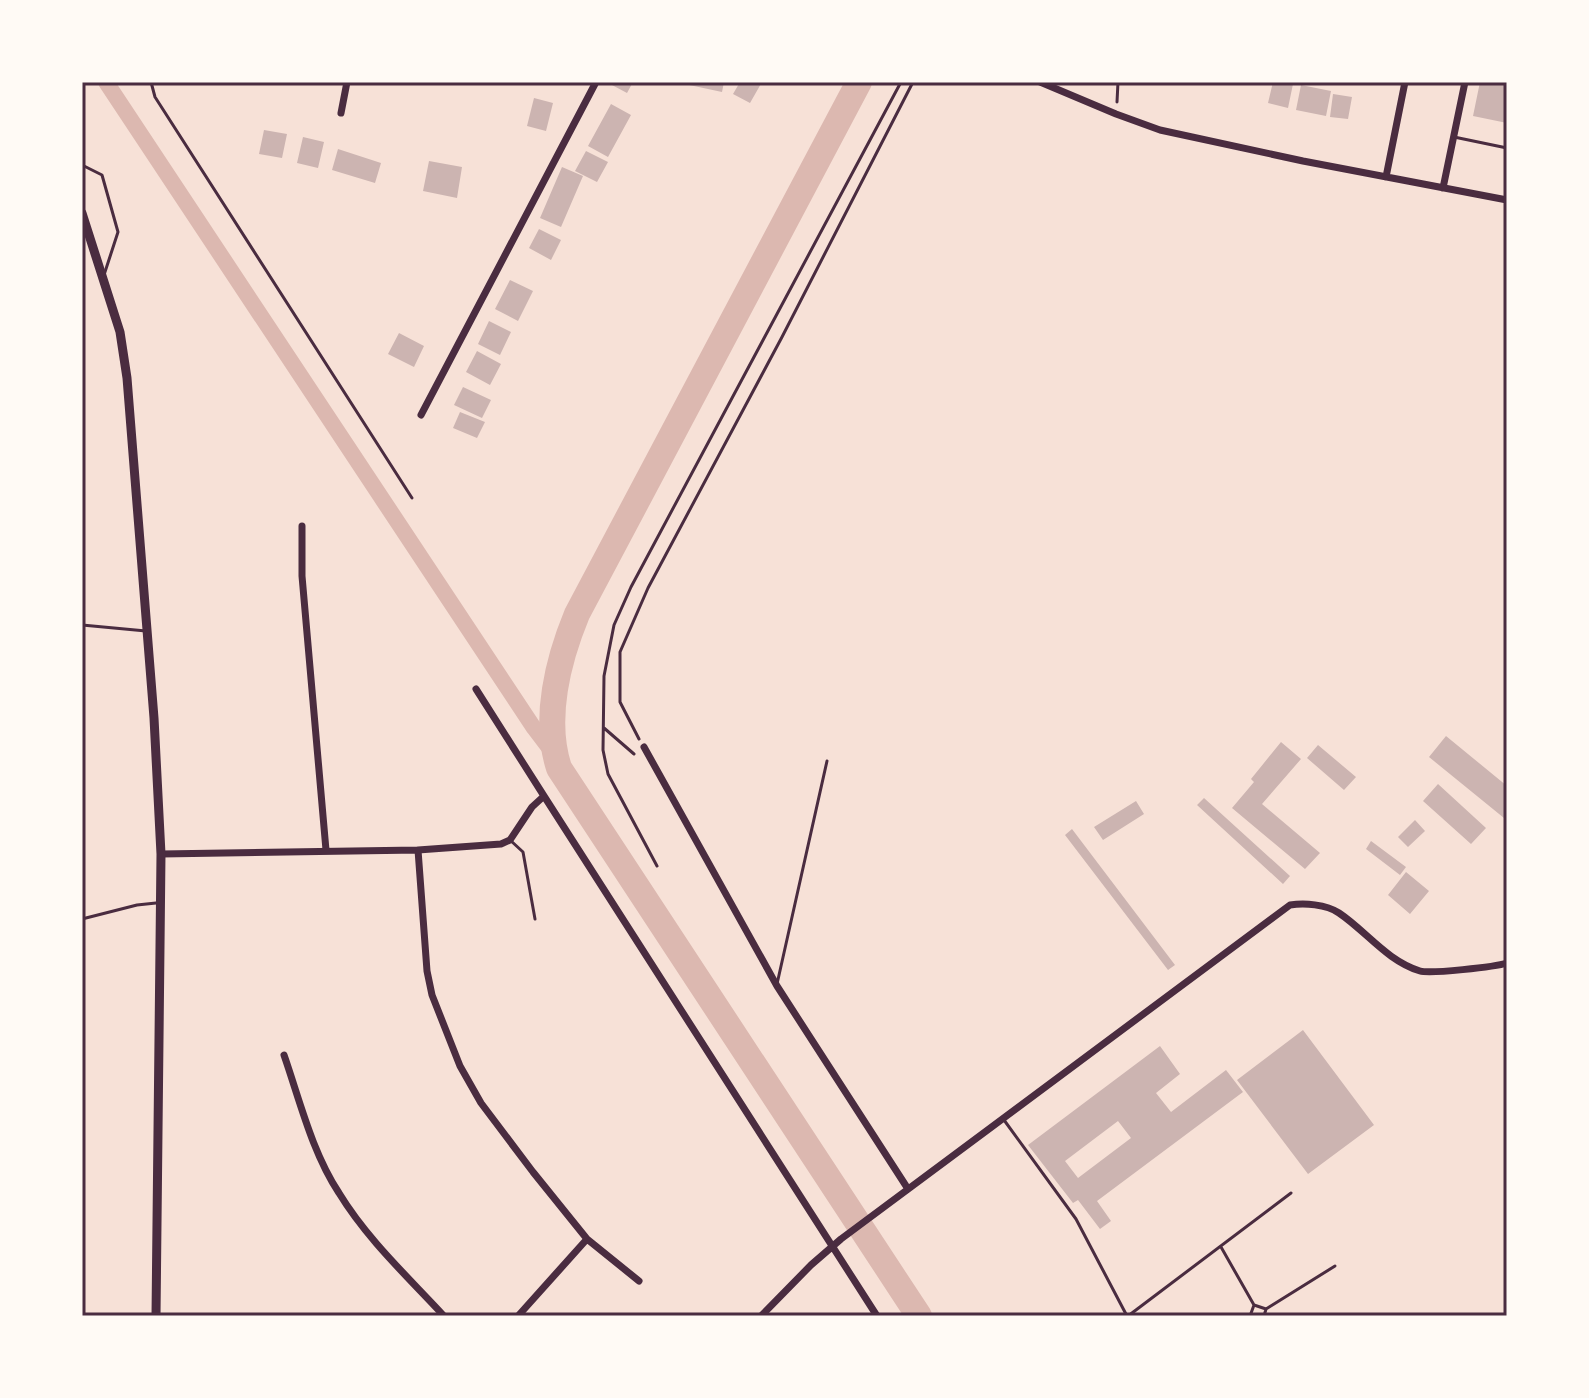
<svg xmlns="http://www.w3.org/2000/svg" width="1589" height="1398" font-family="'Noto Serif',serif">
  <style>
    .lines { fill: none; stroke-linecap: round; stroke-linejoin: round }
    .canal { stroke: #dcb8b0; stroke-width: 16 }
    .river { stroke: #dcb8b0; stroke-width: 26 }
    .building { fill: #ccb4b1; fill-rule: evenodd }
    .path { stroke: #4a2c40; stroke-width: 3 }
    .service { stroke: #4a2c40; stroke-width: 3 }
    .minor { stroke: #4a2c40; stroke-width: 7 }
    .secondary { stroke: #4a2c40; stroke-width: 9 }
    .neatline { fill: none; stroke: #4a2c40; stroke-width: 3 }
  </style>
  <rect width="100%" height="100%" fill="#f7e1d7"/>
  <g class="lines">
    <!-- canal -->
    <path class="canal" d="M 106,82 L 534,728 L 556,757"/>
    <!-- river -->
    <path class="river" d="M 859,82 L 577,614 C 558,660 543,719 559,768 L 919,1316"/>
  </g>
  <!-- building -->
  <path class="building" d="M 614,82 L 633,82 L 627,93 L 612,85 Z
    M 680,82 L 724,82 L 722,92 L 680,83 Z
    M 740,82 L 762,82 L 750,103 L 733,94 Z
    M 1273,82 L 1293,84 L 1288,108 L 1268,103 Z
    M 1480,82 L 1507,85 L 1507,123 L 1473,116 Z
    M 1301,85 L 1331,91 L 1326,116 L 1296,110 Z
    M 1333,94 L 1352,97 L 1348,119 L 1330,117 Z
    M 534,98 L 553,103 L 546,131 L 527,126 Z
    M 611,104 L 631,115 L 608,157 L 588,146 Z
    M 264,130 L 287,134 L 282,158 L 259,154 Z
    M 303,137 L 324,142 L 318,168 L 297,163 Z
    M 338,149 L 381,163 L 375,183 L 332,170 Z
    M 586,151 L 608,162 L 597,182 L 575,171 Z
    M 429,161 L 462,167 L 457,198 L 423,191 Z
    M 562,167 L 583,176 L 561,227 L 540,218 Z
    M 539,229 L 561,240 L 551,260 L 529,248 Z
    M 510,280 L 533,291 L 518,321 L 495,309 Z
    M 489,321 L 511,332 L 500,355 L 478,344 Z
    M 399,333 L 424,346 L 414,367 L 388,354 Z
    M 477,351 L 501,364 L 490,385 L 466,372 Z
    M 463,387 L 491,400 L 482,418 L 454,405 Z
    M 460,412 L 485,422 L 477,438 L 453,428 Z
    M 1446,736 L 1507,786 L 1507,814 L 1504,818 L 1429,757 Z
    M 1281,742 L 1301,759 L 1262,804 L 1320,853 L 1305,869 L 1232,808 L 1254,782 L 1251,779 Z
    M 1318,745 L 1356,777 L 1344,790 L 1307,758 Z
    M 1438,784 L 1486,828 L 1471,844 L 1423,801 Z
    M 1204,798 L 1290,876 L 1283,884 L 1197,805 Z
    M 1136,801 L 1144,814 L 1103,840 L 1094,827 Z
    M 1415,820 L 1425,831 L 1408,847 L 1398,837 Z
    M 1072,829 L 1175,965 L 1168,970 L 1065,835 Z
    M 1371,841 L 1406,867 L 1400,875 L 1366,849 Z
    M 1406,872 L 1429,891 L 1410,914 L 1388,895 Z
    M 1303,1030 L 1374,1125 L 1308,1174 L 1237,1080 Z
    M 1160,1046 L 1180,1074 L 1156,1093 L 1171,1112 L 1226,1070 L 1243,1092 L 1097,1201 L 1111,1221 L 1100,1229 L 1078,1200 L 1073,1203 L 1028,1145 ZM 1118,1121 L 1131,1138 L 1078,1178 L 1065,1161 Z"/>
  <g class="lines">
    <!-- path -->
    <path class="path" d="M 151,82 L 155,97 L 412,498
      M 1117,102 L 1118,82
      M 604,728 L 634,754
      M 639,739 L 620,702 L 620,652 L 648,588 L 782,337 L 913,82
      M 657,866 L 608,774 L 603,750 L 604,676 L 614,625 L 631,587 L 901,82"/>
    <!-- service -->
    <path class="service" d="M 1454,137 L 1507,148
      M 82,165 L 102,175 L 118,232 L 104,275
      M 82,625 L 146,631
      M 510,840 L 523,852 L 535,919
      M 82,919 L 137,905 L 156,903
      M 777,984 L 827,761
      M 1004,1120 L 1076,1219 L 1127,1316
      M 1221,1247 L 1254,1305
      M 1128,1316 L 1291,1193
      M 1250,1316 L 1254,1305 L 1266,1309
      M 1264,1316 L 1266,1309 L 1335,1266"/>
    <!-- minor -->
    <path class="minor" d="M 1040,82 L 1116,114 L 1160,130 L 1303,161 L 1507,200
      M 341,113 L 347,82
      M 1386,177 L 1405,82
      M 1443,188 L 1465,82
      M 421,415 L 596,82
      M 302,526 L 302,576 L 326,850
      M 476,689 L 544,796
      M 644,747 L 777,986 L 908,1189
      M 418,850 L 427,971 L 432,995 L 460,1066 L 481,1103 L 533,1172 L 587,1239 L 639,1281
      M 161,854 L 418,850 L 501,844 L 510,840 L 532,807 L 544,796 L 877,1316
      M 284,1055 C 300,1101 312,1152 339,1193 C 367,1239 408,1277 444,1316
      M 518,1316 L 587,1239
      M 761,1316 L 811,1265 L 841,1239 L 1290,905 C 1304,903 1326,904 1339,913 C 1366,931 1387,961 1420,971 C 1430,974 1495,967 1507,963"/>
    <!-- secondary -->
    <path class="secondary" d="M 82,213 L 120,332 L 127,378 L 154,718 L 161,854 L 156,1316"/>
  </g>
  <!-- border -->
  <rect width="1589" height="1398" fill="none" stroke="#fffaf5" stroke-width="168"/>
  <rect x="84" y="84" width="1421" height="1230" class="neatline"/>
</svg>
